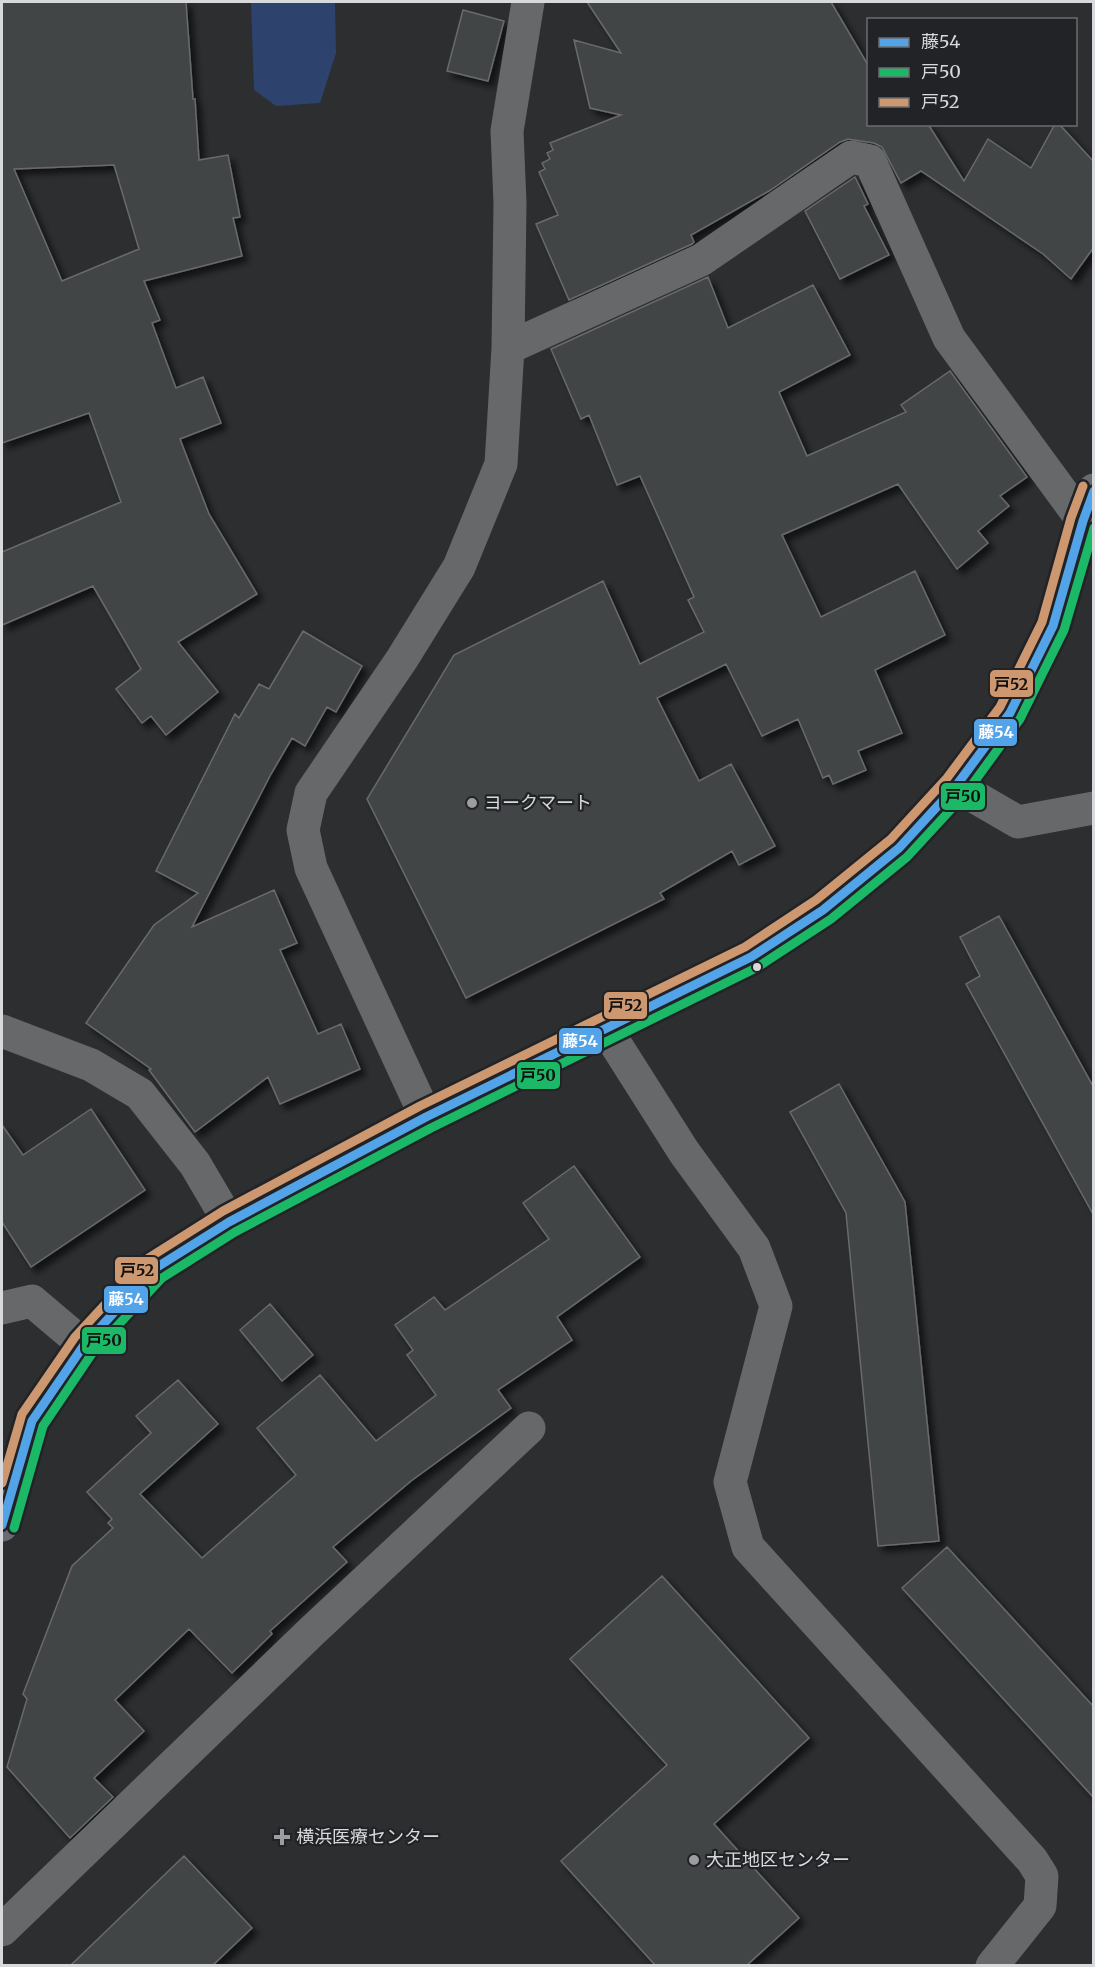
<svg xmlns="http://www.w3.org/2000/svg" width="1095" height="1967" font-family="Merriweather,'Noto Sans JP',serif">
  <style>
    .green { fill: #2d426d }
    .building { fill: #434444; stroke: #6a6a6b; stroke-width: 1.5; fill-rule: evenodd; filter: url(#shadow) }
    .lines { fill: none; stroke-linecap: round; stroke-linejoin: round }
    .street { stroke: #676869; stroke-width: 33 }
    .primary { stroke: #686b71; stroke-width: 33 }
    .bus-1-casing { stroke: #222327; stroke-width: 14 }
    .bus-2-casing { stroke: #222327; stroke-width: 14 }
    .bus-3-casing { stroke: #222327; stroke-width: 14 }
    .bus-1 { stroke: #53a3e8; stroke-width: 9 }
    .bus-2 { stroke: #1ab867; stroke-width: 9 }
    .bus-3 { stroke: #cd976f; stroke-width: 9 }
    .poi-dot { fill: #9c9da0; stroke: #222327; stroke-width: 2 }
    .bus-dot { fill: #d8d9dc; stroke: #222327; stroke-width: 2 }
    .labels { text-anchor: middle; stroke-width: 4.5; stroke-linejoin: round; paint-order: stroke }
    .poi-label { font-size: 18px; fill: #d8d9dc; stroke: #222327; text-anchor: start }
    .line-badge { stroke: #222327; stroke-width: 2 }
    .badge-label { font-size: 16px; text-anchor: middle; font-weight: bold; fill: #fff }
    .pale-badge-label { font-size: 16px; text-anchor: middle; font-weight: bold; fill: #111 }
  </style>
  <defs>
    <filter id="shadow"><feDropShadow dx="5.5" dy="5.5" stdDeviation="3" flood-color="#0009"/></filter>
  </defs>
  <rect width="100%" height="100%" fill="#2c2e30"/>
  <!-- green -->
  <path class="green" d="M 251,2 L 335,2 L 336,53 L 320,103 L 276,106 L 254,90 Z"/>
  <!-- building -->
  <path class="building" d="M 2,2 L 186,2 L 193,99 L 195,99 L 199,160 L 228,155 L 240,217 L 233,218 L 242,256 L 144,281 L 160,320 L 152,323 L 176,388 L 203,377 L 221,423 L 180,439 L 209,514 L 257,594 L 178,642 L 218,692 L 166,735 L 151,716 L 142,723 L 116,689 L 141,669 L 93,586 L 2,625 L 2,552 L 121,502 L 89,413 L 2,443 ZM 114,165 L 139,249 L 62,281 L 14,169 Z
    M 587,2 L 831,2 L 868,65 L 868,124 L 928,124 L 964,181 L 988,139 L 1031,168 L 1055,124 L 1059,124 L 1094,162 L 1094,247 L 1071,279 L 1043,254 L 921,171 L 901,183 L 882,147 L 874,143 L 848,139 L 840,142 L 769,191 L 691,235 L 694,242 L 692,244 L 569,300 L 536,224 L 558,215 L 539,172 L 545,169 L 542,163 L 550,159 L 547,153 L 553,150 L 550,143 L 621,115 L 590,108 L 574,40 L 621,53 Z
    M 463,10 L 504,21 L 488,81 L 447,71 Z
    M 855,177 L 868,204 L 864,206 L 889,255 L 840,279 L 805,211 Z
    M 708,277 L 728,328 L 813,285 L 850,355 L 779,392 L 807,456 L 906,412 L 901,405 L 950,371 L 1027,477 L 1000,496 L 1009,506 L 978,531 L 988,543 L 957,569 L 898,484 L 782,535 L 821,617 L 915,571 L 945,635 L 875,670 L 902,733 L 858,751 L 866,770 L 833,784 L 829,775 L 823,778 L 798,719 L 762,736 L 726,664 L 657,698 L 699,781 L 731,764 L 775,846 L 739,865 L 732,851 L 660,893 L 664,899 L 466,998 L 367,799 L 454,655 L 603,581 L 640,664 L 704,632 L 688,600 L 694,597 L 640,476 L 617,485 L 589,415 L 581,419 L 551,349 Z
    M 303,631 L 362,666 L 336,712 L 327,707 L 305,746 L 292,738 L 271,774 L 192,927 L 274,890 L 297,943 L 280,950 L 318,1034 L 341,1024 L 360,1069 L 280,1104 L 268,1077 L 195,1132 L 149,1070 L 151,1069 L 86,1023 L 154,925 L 198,893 L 156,871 L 235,714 L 239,718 L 259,684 L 269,689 Z
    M 999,916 L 1094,1088 L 1094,1216 L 966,984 L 980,976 L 960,937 Z
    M 839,1084 L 905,1202 L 939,1541 L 878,1546 L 846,1213 L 790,1112 Z
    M 91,1109 L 145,1190 L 31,1267 L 2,1222 L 2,1125 L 23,1155 Z
    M 574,1166 L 640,1257 L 557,1317 L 572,1340 L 498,1390 L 511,1408 L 411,1481 L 333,1547 L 347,1562 L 270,1631 L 272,1634 L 232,1673 L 189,1629 L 115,1700 L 144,1731 L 94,1778 L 113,1797 L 70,1838 L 7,1767 L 27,1699 L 23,1694 L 72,1566 L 113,1528 L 108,1523 L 112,1519 L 87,1492 L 151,1433 L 136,1416 L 178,1380 L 218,1424 L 140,1494 L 202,1558 L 296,1475 L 257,1428 L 320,1375 L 376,1441 L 436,1395 L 407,1355 L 413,1350 L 395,1325 L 434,1297 L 445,1310 L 549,1239 L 523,1203 Z
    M 270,1304 L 313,1355 L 282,1381 L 240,1330 Z
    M 947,1547 L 1094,1707 L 1094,1798 L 902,1588 Z
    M 662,1576 L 809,1738 L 714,1824 L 799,1918 L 747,1965 L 655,1965 L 561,1861 L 667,1765 L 570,1659 Z
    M 184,1856 L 252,1928 L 213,1965 L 71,1965 Z"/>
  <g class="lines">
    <!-- street -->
    <path class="street" d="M 508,348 L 701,260 L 851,157 L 870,161 L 949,338 L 1083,521
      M 956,786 L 1018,822 L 1094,808
      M 606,1029 L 684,1152 L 754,1248 L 776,1306 L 730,1482 L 748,1547 L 1032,1860 L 1042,1876 L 1040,1906 L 992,1966
      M 2,1031 L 91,1065 L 140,1094 L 195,1164 L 229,1222
      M 426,1117 L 311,868 L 303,830 L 311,793 L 402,659 L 459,567 L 501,464 L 508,348 L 510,203 L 507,131 L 528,2
      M 2,1308 L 32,1301 L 84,1345
      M 2,1930 L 310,1633 L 529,1428"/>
    <!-- primary -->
    <path class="primary" d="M 2,1525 L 32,1421 L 84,1345 L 154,1269 L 229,1222 L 426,1117 L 751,957 L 823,910 L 899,848 L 956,786 L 1010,713 L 1053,626 L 1083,521 L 1094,490"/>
    <defs>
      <path id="bus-1" d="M 2,1525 L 32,1421 L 84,1345 L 154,1269 L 229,1222 L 426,1117 L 751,957 L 823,910 L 899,848 L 956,786 L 1010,713 L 1053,626 L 1083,521 L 1094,491"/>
      <path id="bus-2" d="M 14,1528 L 43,1426 L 93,1352 L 162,1278 L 235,1232 L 431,1128 L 756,968 L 831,919 L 907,857 L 966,793 L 1020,719 L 1064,630 L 1094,528"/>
      <path id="bus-3" d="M 2,1483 L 22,1414 L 75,1337 L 147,1259 L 223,1211 L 420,1106 L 745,947 L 816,900 L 891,839 L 947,778 L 1000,707 L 1042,622 L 1071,518 L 1083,486"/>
    </defs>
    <!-- bus-1 casing -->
    <use href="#bus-1" class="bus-1-casing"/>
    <!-- bus-2 casing -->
    <use href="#bus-2" class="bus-2-casing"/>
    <!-- bus-3 casing -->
    <use href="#bus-3" class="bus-3-casing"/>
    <!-- bus-1 -->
    <use href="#bus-1" class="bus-1"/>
    <!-- bus-2 -->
    <use href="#bus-2" class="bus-2"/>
    <!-- bus-3 -->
    <use href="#bus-3" class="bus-3"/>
  </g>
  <!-- markers -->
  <g class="poi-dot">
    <circle cx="472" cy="803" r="6"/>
    <path d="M279 1828h6v6h6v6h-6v6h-6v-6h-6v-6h6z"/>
    <circle cx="694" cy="1860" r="6"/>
  </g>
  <circle class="bus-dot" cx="757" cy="967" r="5"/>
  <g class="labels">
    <!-- poi labels -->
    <g class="poi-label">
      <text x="484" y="809">ヨークマート</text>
      <text x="296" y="1843">横浜医療センター</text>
      <text x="706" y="1866">大正地区センター</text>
    </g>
  </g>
  <g class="line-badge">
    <rect x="989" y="669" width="45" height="29" rx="6" fill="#cd976f"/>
    <rect x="973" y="718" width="45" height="29" rx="6" fill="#53a3e8"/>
    <rect x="940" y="782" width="46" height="29" rx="6" fill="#1ab867"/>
    <rect x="603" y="991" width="45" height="29" rx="6" fill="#cd976f"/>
    <rect x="558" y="1027" width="45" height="28" rx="6" fill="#53a3e8"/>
    <rect x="516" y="1061" width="45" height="29" rx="6" fill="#1ab867"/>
    <rect x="114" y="1256" width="45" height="29" rx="6" fill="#cd976f"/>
    <rect x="103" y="1285" width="46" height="29" rx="6" fill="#53a3e8"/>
    <rect x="81" y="1326" width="46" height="29" rx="6" fill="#1ab867"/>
  </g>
  <g class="badge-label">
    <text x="996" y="738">藤54</text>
    <text x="580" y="1047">藤54</text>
    <text x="126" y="1305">藤54</text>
  </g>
  <g class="pale-badge-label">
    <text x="1011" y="690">戸52</text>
    <text x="963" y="802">戸50</text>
    <text x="625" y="1011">戸52</text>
    <text x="538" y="1081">戸50</text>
    <text x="137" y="1276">戸52</text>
    <text x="104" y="1346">戸50</text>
  </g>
  <!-- border -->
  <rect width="1095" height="1967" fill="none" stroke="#d8d9dc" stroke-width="6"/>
  <!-- legend -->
  <rect x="867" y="18" width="210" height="108" fill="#222327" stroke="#6b6c6f" stroke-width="1.5"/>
  <rect x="879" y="38" width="30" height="9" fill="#53a3e8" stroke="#6b6c6f" stroke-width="1.5"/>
  <text x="921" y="48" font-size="18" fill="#d8d9dc">藤54</text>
  <rect x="879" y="68" width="30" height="9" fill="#1ab867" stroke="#6b6c6f" stroke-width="1.5"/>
  <text x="921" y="78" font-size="18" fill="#d8d9dc">戸50</text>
  <rect x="879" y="98" width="30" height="9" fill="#cd976f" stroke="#6b6c6f" stroke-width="1.5"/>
  <text x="921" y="108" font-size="18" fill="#d8d9dc">戸52</text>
</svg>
